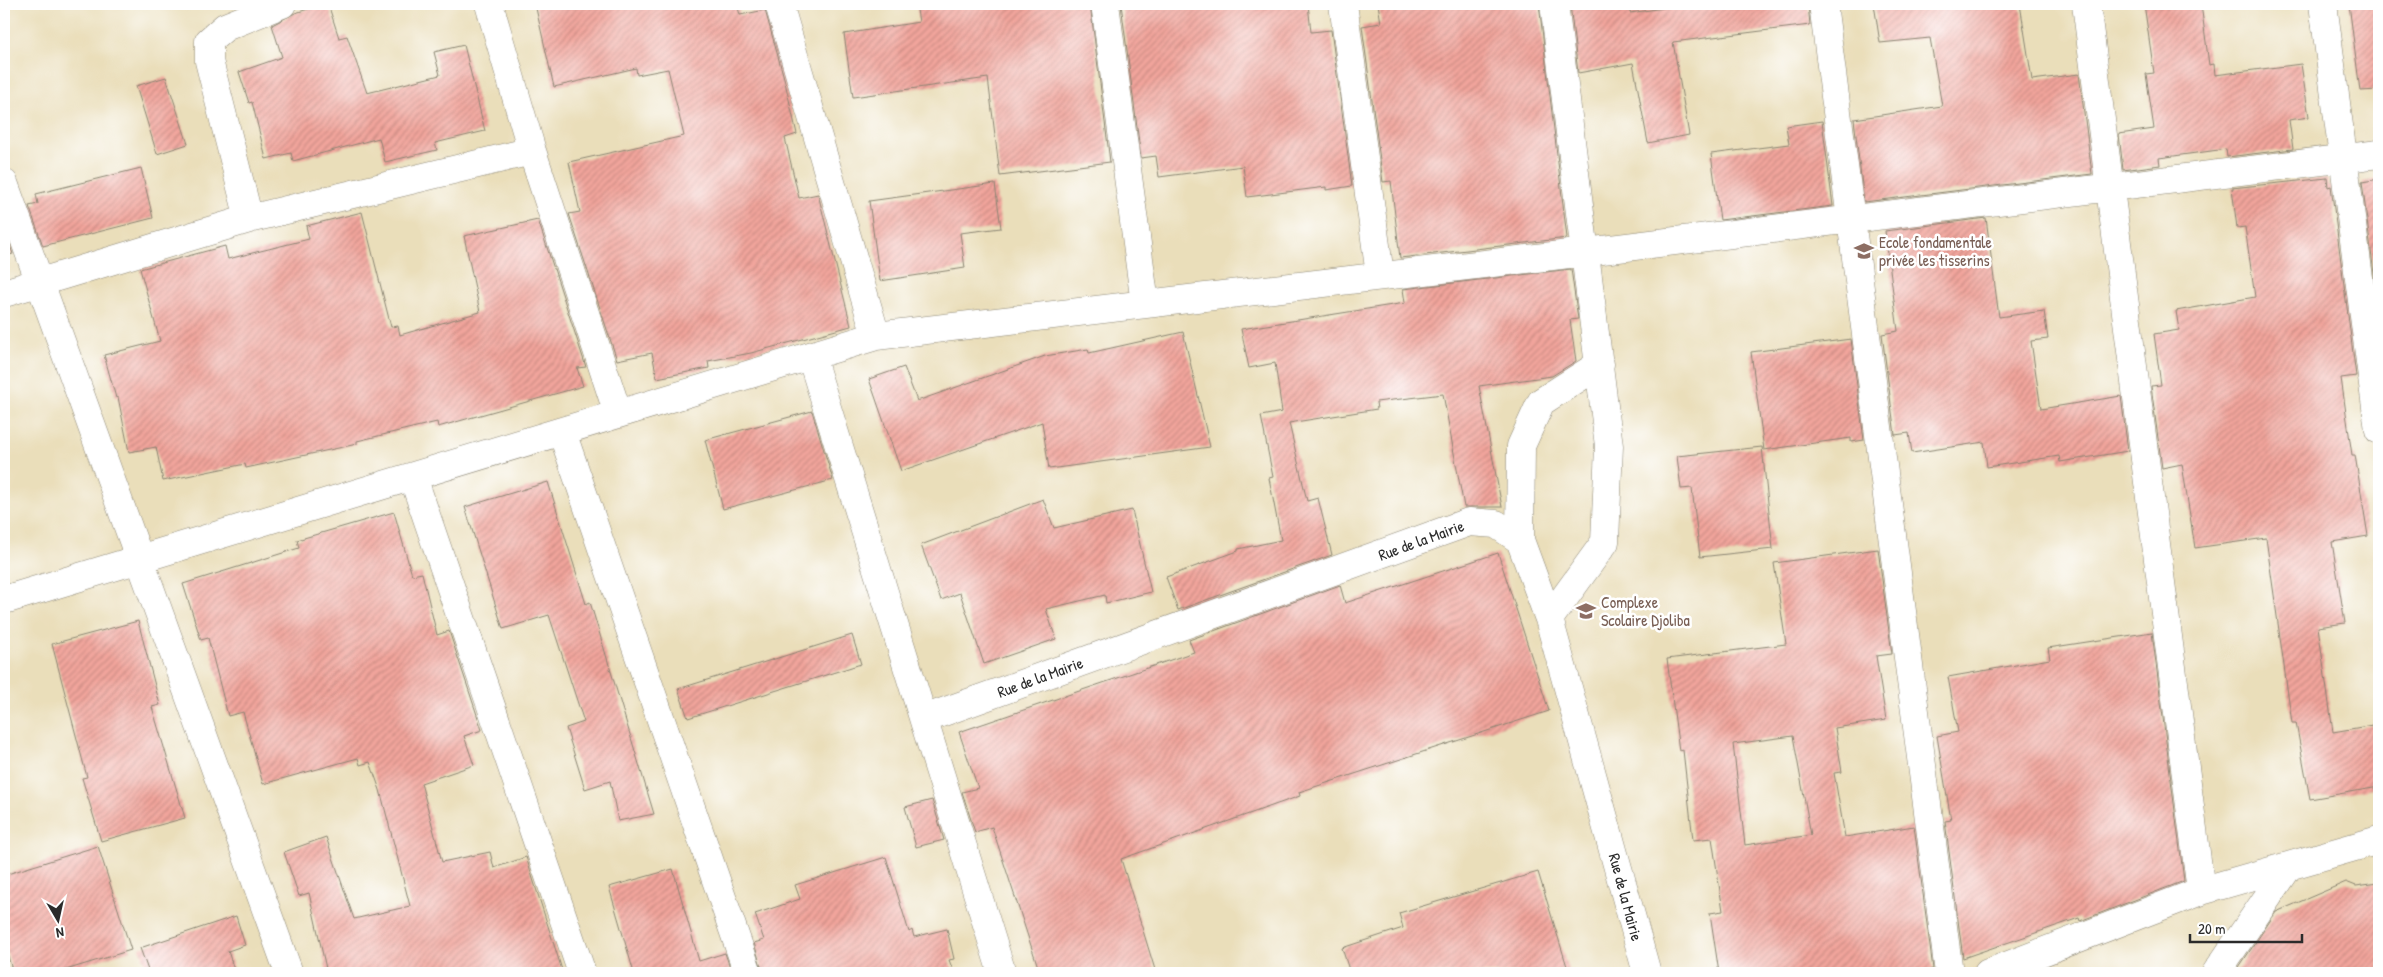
<svg xmlns="http://www.w3.org/2000/svg" width="2383" height="977" font-family="'Patrick Hand',sans-serif">
  <style>
    .building { fill: url(#building-hatch); fill-rule: evenodd }
    .lines { fill: none; stroke-linecap: round; stroke-linejoin: round }
    .minor-casing { stroke: #8a8472; stroke-width: 29 }
    .minor { stroke: #fff; stroke-width: 28 }
    .labels { text-anchor: middle; stroke-width: 5; stroke-linejoin: round; paint-order: stroke }
    .education-label { font-size: 16px; fill: #785e54; stroke: #fff; text-anchor: start }
    .street-label { font-size: 16px; fill: #2b2b2b; stroke: #fff }
  </style>
  <defs>
    <pattern id="building-hatch" width="6" height="6" patternUnits="userSpaceOnUse" patternTransform="scale(1.25)"><rect width="6" height="6" fill="#f2a59c"/><path d="M-1 1l2-2M0 6l6-6M5 7l2-2" fill="none" stroke="#c4877f"/></pattern>
  </defs>
  <rect width="100%" height="100%" fill="#fff"/>
  <filter id="ink" filterUnits="userSpaceOnUse"><feTurbulence type="fractalNoise" baseFrequency=".02" numOctaves="2"/><feDisplacementMap in="SourceGraphic" scale="10" xChannelSelector="R" yChannelSelector="G"/><feConvolveMatrix kernelMatrix="1 2 1 2 8 2 1 2 1" color-interpolation-filters="sRGB"/></filter>
  <filter id="wash" filterUnits="userSpaceOnUse"><feTurbulence type="fractalNoise" baseFrequency=".0096" numOctaves="4" result="noise"/><feDisplacementMap in="SourceGraphic" scale="20" xChannelSelector="R" yChannelSelector="G"/><feGaussianBlur stdDeviation="1.12" result="paint"/><feColorMatrix in="noise" values="0 0 0 0 0 0 0 0 0 0 0 0 0 0 0 0 0 1.4 0 .05"/><feComposite in="paint" operator="in"/></filter>
  <g filter="url(#wash)">
    <rect width="100%" height="100%" fill="#eadeba"/>
    <g id="blocks">
      <!-- building -->
      <path class="building" d="M 325,4 L 328,4 L 339,38 L 347,36 L 367,93 L 440,75 L 434,52 L 464,45 L 485,131 L 435,143 L 437,150 L 385,162 L 379,138 L 293,161 L 291,153 L 266,159 L 252,102 L 249,103 L 239,72 L 282,57 L 272,25 L 295,13 Z
        M 535,4 L 737,4 L 740,15 L 765,10 L 784,78 L 797,134 L 785,138 L 799,198 L 818,194 L 851,326 L 751,353 L 708,361 L 709,368 L 657,378 L 652,353 L 617,360 L 569,214 L 580,212 L 569,162 L 684,136 L 668,69 L 637,75 L 636,68 L 554,87 Z
        M 916,4 L 1090,4 L 1110,162 L 1000,176 L 988,78 L 853,97 L 844,34 L 919,22 Z
        M 1121,4 L 1308,4 L 1311,32 L 1331,30 L 1352,186 L 1326,190 L 1326,187 L 1247,197 L 1243,166 L 1159,177 L 1156,156 L 1141,158 Z
        M 1378,4 L 1539,4 L 1567,238 L 1400,258 L 1391,181 L 1383,182 L 1362,26 L 1381,23 Z
        M 1570,4 L 1629,4 L 1630,13 L 1690,4 L 1808,4 L 1810,25 L 1673,42 L 1689,135 L 1648,143 L 1633,63 L 1578,73 Z
        M 1874,4 L 2020,4 L 2032,80 L 2079,74 L 2092,174 L 1864,202 L 1854,119 L 1942,106 L 1930,38 L 1880,43 Z
        M 2144,4 L 2201,4 L 2209,65 L 2214,64 L 2215,75 L 2301,64 L 2309,117 L 2289,120 L 2293,149 L 2227,157 L 2226,149 L 2159,158 L 2160,165 L 2123,170 L 2119,134 L 2154,129 L 2146,74 L 2154,73 Z
        M 2349,4 L 2379,4 L 2379,90 L 2360,91 Z
        M 166,77 L 188,144 L 157,154 L 136,86 Z
        M 1822,121 L 1833,206 L 1720,220 L 1711,154 L 1789,144 L 1786,126 Z
        M 141,168 L 153,218 L 43,246 L 29,206 L 38,204 L 36,194 Z
        M 2327,178 L 2328,187 L 2331,186 L 2356,376 L 2341,378 L 2352,455 L 2355,455 L 2368,536 L 2332,542 L 2345,623 L 2318,627 L 2333,732 L 2379,724 L 2379,787 L 2310,799 L 2296,723 L 2292,723 L 2266,538 L 2195,548 L 2182,464 L 2162,468 L 2151,386 L 2161,385 L 2154,334 L 2179,330 L 2176,311 L 2255,297 L 2245,227 L 2237,228 L 2232,188 Z
        M 2379,179 L 2379,312 L 2362,182 Z
        M 995,184 L 1001,228 L 960,233 L 965,268 L 880,281 L 869,201 Z
        M 362,212 L 391,327 L 398,326 L 400,335 L 480,312 L 464,236 L 538,220 L 586,367 L 577,368 L 583,386 L 438,427 L 437,422 L 357,441 L 357,444 L 246,468 L 245,464 L 163,481 L 156,447 L 129,452 L 118,397 L 116,398 L 104,355 L 160,341 L 140,269 L 225,246 L 228,259 L 309,239 L 306,226 Z
        M 1986,218 L 1999,317 L 2044,311 L 2048,339 L 2031,341 L 2041,409 L 2121,396 L 2128,451 L 2060,462 L 2059,456 L 1987,467 L 1984,442 L 1912,453 L 1909,433 L 1895,435 L 1882,334 L 1898,331 L 1885,231 Z
        M 4,228 L 13,254 L 4,256 Z
        M 1571,269 L 1578,319 L 1570,320 L 1576,361 L 1552,376 L 1479,386 L 1502,507 L 1464,507 L 1443,394 L 1376,402 L 1377,409 L 1289,423 L 1307,501 L 1318,498 L 1332,555 L 1178,610 L 1166,577 L 1238,551 L 1238,549 L 1281,540 L 1269,478 L 1273,477 L 1261,416 L 1282,412 L 1275,363 L 1249,368 L 1241,329 L 1405,303 L 1403,289 Z
        M 1183,332 L 1210,447 L 1049,469 L 1042,422 L 901,471 L 869,379 L 904,367 L 917,401 L 1045,356 L 1088,349 L 1089,353 Z
        M 1851,339 L 1864,440 L 1851,442 L 1851,438 L 1764,450 L 1751,352 Z
        M 812,411 L 833,480 L 723,509 L 705,440 Z
        M 1762,447 L 1773,549 L 1700,557 L 1692,488 L 1681,489 L 1677,456 Z
        M 548,482 L 586,604 L 590,602 L 654,814 L 618,821 L 610,781 L 585,789 L 566,728 L 584,722 L 549,615 L 503,629 L 465,507 Z
        M 1043,499 L 1054,528 L 1132,510 L 1151,592 L 1106,603 L 1105,595 L 1046,609 L 1056,639 L 984,664 L 960,593 L 941,600 L 921,545 Z
        M 394,512 L 412,575 L 422,573 L 437,635 L 449,631 L 482,730 L 464,736 L 474,765 L 421,783 L 442,862 L 490,852 L 494,868 L 526,857 L 563,973 L 327,973 L 309,893 L 299,896 L 284,852 L 326,837 L 354,919 L 410,906 L 380,790 L 370,762 L 360,765 L 358,758 L 263,784 L 243,712 L 228,716 L 208,638 L 201,640 L 183,584 L 299,548 L 297,540 Z
        M 1878,549 L 1892,654 L 1876,656 L 1886,720 L 1835,728 L 1842,772 L 1834,773 L 1845,837 L 1914,826 L 1933,969 L 1920,973 L 1719,973 L 1710,913 L 1723,911 L 1712,838 L 1693,840 L 1683,750 L 1679,751 L 1667,659 L 1786,644 L 1774,563 ZM 1793,736 L 1811,835 L 1745,845 L 1733,744 Z
        M 1498,553 L 1549,711 L 1299,792 L 1300,796 L 1121,859 L 1156,973 L 1040,973 L 992,827 L 975,832 L 962,792 L 978,788 L 959,732 L 1194,652 L 1189,640 L 1340,585 L 1345,603 Z
        M 138,621 L 160,705 L 152,707 L 185,818 L 101,841 L 82,778 L 87,777 L 52,644 Z
        M 2152,632 L 2184,881 L 2080,921 L 2079,918 L 1963,958 L 1945,821 L 1951,820 L 1937,736 L 1958,732 L 1948,677 L 2050,659 L 2048,648 Z
        M 852,635 L 861,664 L 688,718 L 678,689 Z
        M 932,800 L 944,840 L 916,847 L 905,807 Z
        M 98,846 L 131,950 L 56,973 L 13,973 L 4,943 L 4,875 Z
        M 886,857 L 909,932 L 912,930 L 914,937 L 947,929 L 954,959 L 949,960 L 954,973 L 763,973 L 754,943 L 764,940 L 755,914 L 800,899 L 795,885 Z
        M 673,869 L 699,961 L 725,953 L 732,973 L 634,973 L 609,887 Z
        M 1538,872 L 1569,973 L 1350,973 L 1342,948 L 1403,928 L 1399,913 Z
        M 2346,882 L 2356,886 L 2379,883 L 2379,973 L 2235,973 L 2276,912 Z
        M 236,916 L 245,945 L 228,951 L 235,973 L 149,973 L 140,948 Z"/>
    </g>
  </g>
  <g filter="url(#ink)">
    <use href="#blocks" fill-opacity="0" stroke="#8a8472" stroke-width="1"/>
    <g class="lines">
      <defs>
        <path id="minor" d="M 489,4 L 532,151 L 618,414
          M 779,4 L 876,336
          M 1105,4 L 1145,304
          M 1343,4 L 1380,275
          M 1823,4 L 1949,973
          M 2086,4 L 2201,891
          M 2323,4 L 2379,430
          M 4,183 L 289,973
          M 249,219 L 209,61 L 209,41 L 225,27 L 282,4
          M 4,293 L 249,219 L 532,151
          M 811,356 L 1002,973
          M 562,432 L 748,973
          M 413,477 L 582,973
          M 1520,540 L 1521,446 L 1541,402 L 1600,364
          M 4,600 L 876,336 L 1586,252 L 2379,154
          M 1549,619 L 1605,542 L 1609,446 L 1554,4
          M 924,719 L 1469,522 L 1496,524 L 1520,540 L 1549,619 L 1647,973
          M 1988,973 L 2201,891 L 2379,840
          M 2216,973 L 2289,866"/>
      </defs>
      <!-- minor casing -->
      <use href="#minor" class="minor-casing"/>
      <!-- minor -->
      <use href="#minor" class="minor"/>
    </g>
  </g>
  <!-- icons -->
  <defs>
    <symbol id="school-bare" viewBox="-9 -9 18 18"><path d="M0-5L7-2L0 1L-7-2ZM-4 1L0 2.5L4 1V4Q0 6-4 4Z" fill="#8d6e63" stroke="#fff" stroke-width="2.5" paint-order="stroke"/></symbol>
  </defs>
  <g fill-rule="evenodd">
    <use href="#school-bare" x="1850" y="237" width="28" height="28"/>
    <use href="#school-bare" x="1572" y="597" width="28" height="28"/>
  </g>
  <g class="labels">
    <!-- education labels -->
    <g class="education-label">
      <text x="1879" y="248">Ecole fondamentale<tspan x="1879" dy="18">privée les tisserins</tspan></text>
      <text x="1601" y="608">Complexe<tspan x="1601" dy="18">Scolaire Djoliba</tspan></text>
    </g>
    <!-- street labels -->
    <g class="street-label">
      <text transform="translate(1421 540) rotate(-20)" y="6">Rue de la Mairie</text>
      <text transform="translate(1040 677) rotate(-20)" y="6">Rue de la Mairie</text>
      <text transform="translate(1626 897) rotate(75)" y="6">Rue de la Mairie</text>
    </g>
  </g>
  <!-- margin -->
  <rect width="2383" height="977" fill="none" stroke="#fff" stroke-width="20"/>
  <!-- north arrow -->
  <g transform="translate(58 920) rotate(171)" stroke="#ffffff" stroke-width="4" paint-order="stroke">
  <path d="M0-4L9 19L0 12L-9 19Z" fill="#2b2b2b"/>
  <text y="-8" font-size="14" font-weight="bold" text-anchor="middle" fill="#2b2b2b">N</text>
  </g>
  <!-- scale -->
  <path d="M2190 934v8h112v-8" fill="none" stroke="#2b2b2b" stroke-width="2.5"/>
  <text x="2198" y="934" font-size="15" fill="#2b2b2b" stroke="#ffffff" stroke-width="4" paint-order="stroke">20 m</text>
</svg>
